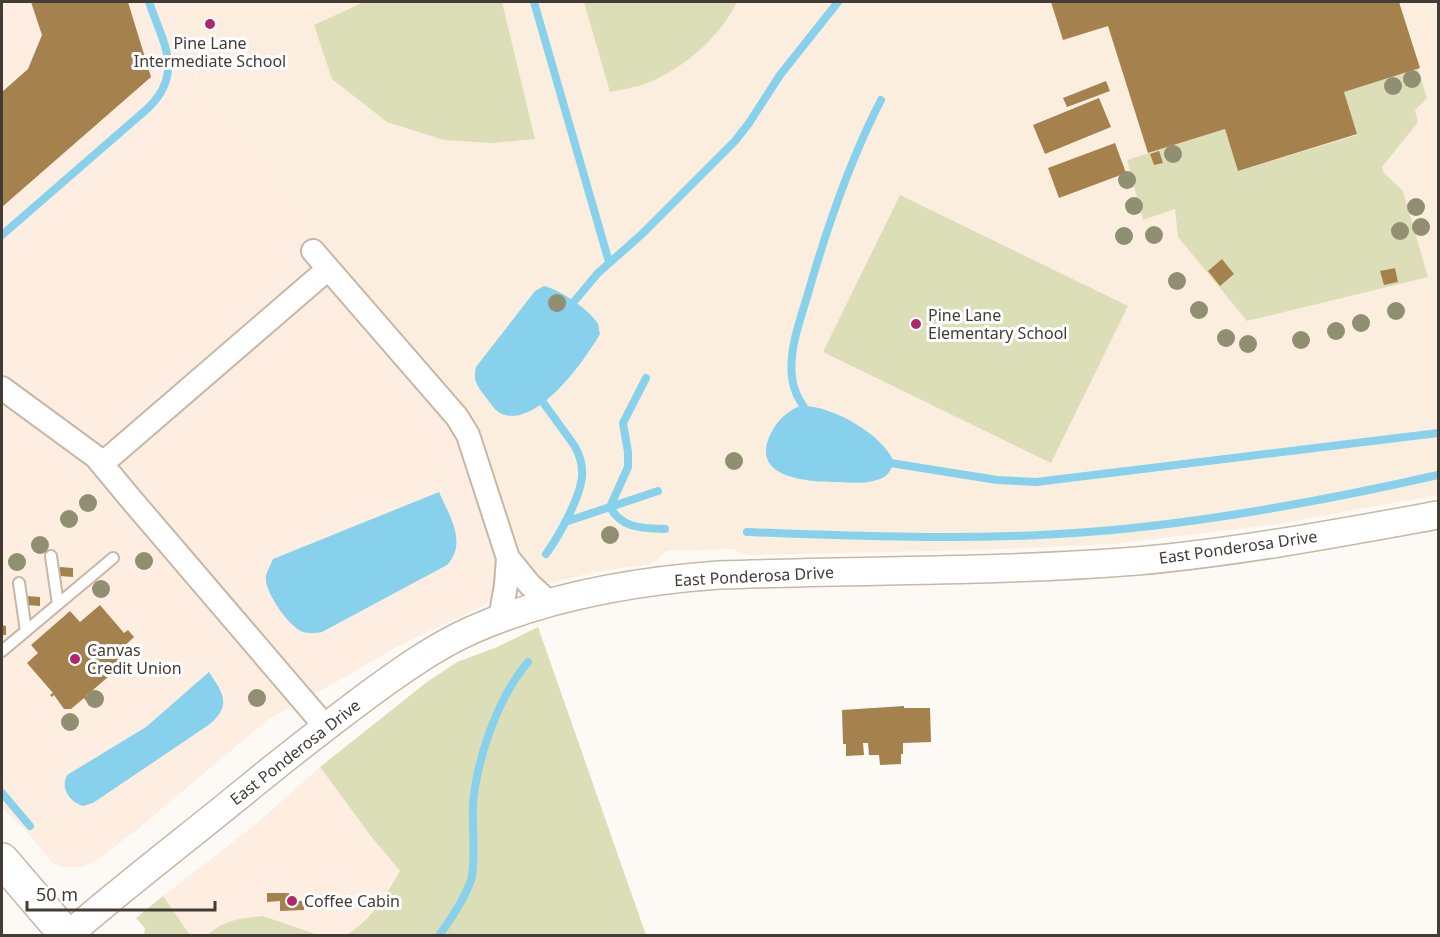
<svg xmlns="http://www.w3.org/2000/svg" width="1440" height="937" font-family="'Noto Sans',sans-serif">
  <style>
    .commercial { fill: #feede1 }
    .built { fill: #fceedf }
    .green { fill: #dcdeb7 }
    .water { fill: #87d1ed }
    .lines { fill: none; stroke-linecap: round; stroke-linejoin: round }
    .stream { stroke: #87d1ed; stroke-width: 8 }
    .building { fill: #a5824d }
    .service-casing { stroke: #c7b7a5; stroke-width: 14 }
    .minor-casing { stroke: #c7b7a5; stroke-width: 26 }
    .tertiary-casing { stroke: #c7b7a5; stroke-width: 30 }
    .trunk-casing { stroke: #c7b7a5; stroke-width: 36 }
    .service { stroke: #fff; stroke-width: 10 }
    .minor { stroke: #fff; stroke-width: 22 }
    .tertiary { stroke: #fff; stroke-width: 27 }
    .trunk { stroke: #fff; stroke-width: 33 }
    .tree { fill: #908f71 }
    .poi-dot { fill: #ae286d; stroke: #fff; stroke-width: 2 }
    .labels { text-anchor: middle; stroke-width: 6; stroke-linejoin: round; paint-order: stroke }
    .poi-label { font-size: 16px; fill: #433c35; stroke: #fff; text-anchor: start }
    .street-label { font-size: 16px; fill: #433c35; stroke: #fff }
  </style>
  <rect width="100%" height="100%" fill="#fdfaf6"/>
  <!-- commercial -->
  <path class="commercial" d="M 2,2 L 173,2 L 201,88 L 283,185 L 315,233 L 471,416 L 481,433 L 529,573 L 496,593 L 494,598 L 483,606 L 400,645 L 345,677 L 270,718 L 134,832 L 94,862 L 82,867 L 62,867 L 54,864 L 24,829 L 2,808 Z
    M 320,767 L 370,835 L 400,871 L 381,902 L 354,931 L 346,935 L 318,935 L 288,925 L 216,928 L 207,935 L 190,935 L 163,896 L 256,824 Z"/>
  <!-- built -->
  <path class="built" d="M 173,2 L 1438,2 L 1438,495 L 1278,524 L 1114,544 L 978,550 L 751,555 L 740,554 L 734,549 L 668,551 L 651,564 L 595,572 L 550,583 L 540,582 L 529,573 L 481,433 L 471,416 L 315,233 L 283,185 L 201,88 Z"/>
  <!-- green -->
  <path class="green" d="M 364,2 L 502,2 L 535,139 L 491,143 L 444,140 L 387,122 L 332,79 L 314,25 Z
    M 584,2 L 737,2 C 719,39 681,71 642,85 C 631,88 620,90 610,92 Z
    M 1418,69 L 1427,98 L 1415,110 L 1418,122 L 1382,167 L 1384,173 L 1403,191 L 1428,277 L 1247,321 L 1178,237 L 1175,209 L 1143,220 L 1127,160 L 1225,129 L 1239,171 L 1357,135 L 1344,92 Z
    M 900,195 L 1128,306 L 1051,463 L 823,352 Z
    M 538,627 L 646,935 L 346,935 C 370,922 387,893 400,871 L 370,835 L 320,767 L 427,682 L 457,662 L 497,647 Z
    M 163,896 L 190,935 L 144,935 L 145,928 L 136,918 Z
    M 263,916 L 318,935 L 207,935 C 224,920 241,918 263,916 Z"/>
  <!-- water -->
  <path class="water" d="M 544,286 C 559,289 590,310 598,324 C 599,327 599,331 600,334 C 585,360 540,424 505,415 C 497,413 492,406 488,400 C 479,388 472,382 476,367 L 535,291 Z
    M 800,406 C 830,404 883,434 894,462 C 891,470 888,476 880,479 C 867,484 852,483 839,482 C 809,482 748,479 771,433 C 777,421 787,411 800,406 Z
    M 439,492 C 449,515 468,543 447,565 L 322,632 C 317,633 309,634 303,632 C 290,628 263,591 266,576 C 267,571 271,564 273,559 Z
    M 209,672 C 223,693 232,705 210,724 L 93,803 L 83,806 C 70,802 60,789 67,775 L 146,727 Z"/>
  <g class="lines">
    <!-- stream -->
    <path class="stream" d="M 534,2 L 609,262
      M 2,235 L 147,109 C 185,73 163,43 149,2
      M 567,310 L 598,273 L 642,234 L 735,141 L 749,123 L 780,75 L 838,2
      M 646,378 L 623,423 L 628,452 L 628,467 L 610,507 C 622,529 643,528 665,529
      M 537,394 L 574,445 C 580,455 583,465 582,477 C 580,498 559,536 546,554
      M 808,414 C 801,402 793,392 792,377 C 789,350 799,323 807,297 C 826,230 849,162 881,100
      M 884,462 L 997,480 L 1036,482 L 1438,433
      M 565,522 L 658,491
      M 747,532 C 860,536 974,541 1088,532 C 1206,523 1323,501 1438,475
      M 2,793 L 30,826
      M 439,936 C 451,918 464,900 471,880 C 476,864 472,825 473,806 C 476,760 498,697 528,662"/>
  </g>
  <!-- building -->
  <path class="building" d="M 31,2 L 128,2 L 151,77 L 2,207 L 2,92 L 28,69 L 42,35 Z
    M 1051,2 L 1399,2 L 1420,68 L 1344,92 L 1357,134 L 1238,171 L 1225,129 L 1148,153 L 1108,26 L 1063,40 Z
    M 1106,81 L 1110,91 L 1067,107 L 1063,98 Z
    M 1099,98 L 1111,127 L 1045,154 L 1033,125 Z
    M 1115,143 L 1126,173 L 1059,198 L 1048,168 Z
    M 1159,151 L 1163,163 L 1154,165 L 1150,154 Z
    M 1222,259 L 1234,274 L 1220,286 L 1208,271 Z
    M 1395,268 L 1398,282 L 1384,285 L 1380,271 Z
    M 60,567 L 73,568 L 73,577 L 60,576 Z
    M 26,596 L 40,597 L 40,606 L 26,605 Z
    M 100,605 L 124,633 L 128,630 L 134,637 L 115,655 L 123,664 L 86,696 L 88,698 L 86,701 L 84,698 L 71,709 L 64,709 L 54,695 L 52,697 L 50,695 L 53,693 L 27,663 L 38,653 L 31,645 L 70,611 L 80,622 Z
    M 2,625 L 6,626 L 6,635 L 2,635 Z
    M 904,706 L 904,708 L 930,708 L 931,742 L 903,743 L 903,754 L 901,754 L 901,764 L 880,765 L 879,755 L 869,755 L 868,743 L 863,743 L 864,755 L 846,756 L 846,744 L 843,744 L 842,710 Z
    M 267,893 L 289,893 L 289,901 L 304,901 L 304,910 L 280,911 L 280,901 L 267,902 Z"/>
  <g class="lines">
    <defs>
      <path id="service" d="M 51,556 L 58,604
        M 19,583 L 26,631
        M 2,651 L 113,558"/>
      <path id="minor" d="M 313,251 L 457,417 L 468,435 L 508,558 L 530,585 L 550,603
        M 2,388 L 96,457 L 130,498 L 325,726
        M 103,463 L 328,269
        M 500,619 L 506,585 L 508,558"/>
      <path id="tertiary" d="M 67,936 C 127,884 189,837 250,787 C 289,755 328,725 368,695 C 401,671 434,647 472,630 C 549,596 635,581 719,575 C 858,570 998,572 1137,561 C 1238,552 1339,533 1438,515"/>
      <path id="trunk" d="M 2,860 L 67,936"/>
    </defs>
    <!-- service casing -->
    <use href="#service" class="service-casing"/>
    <!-- minor casing -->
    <use href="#minor" class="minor-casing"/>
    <!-- tertiary casing -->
    <use href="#tertiary" class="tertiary-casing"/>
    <!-- trunk casing -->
    <use href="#trunk" class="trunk-casing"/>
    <!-- service -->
    <use href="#service" class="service"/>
    <!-- minor -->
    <use href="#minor" class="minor"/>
    <!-- tertiary -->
    <use href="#tertiary" class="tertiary"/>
    <!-- trunk -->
    <use href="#trunk" class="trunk"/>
  </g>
  <!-- trees -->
  <g class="tree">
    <circle cx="1412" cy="79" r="9"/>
    <circle cx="1393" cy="86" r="9"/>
    <circle cx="1173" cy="154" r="9"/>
    <circle cx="1127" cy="180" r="9"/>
    <circle cx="1134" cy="206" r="9"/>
    <circle cx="1416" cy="207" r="9"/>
    <circle cx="1421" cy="227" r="9"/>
    <circle cx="1400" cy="231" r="9"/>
    <circle cx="1154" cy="235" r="9"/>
    <circle cx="1124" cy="236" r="9"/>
    <circle cx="1177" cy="281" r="9"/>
    <circle cx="557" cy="303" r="9"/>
    <circle cx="1199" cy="310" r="9"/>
    <circle cx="1396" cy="311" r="9"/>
    <circle cx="1361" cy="323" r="9"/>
    <circle cx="1336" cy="331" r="9"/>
    <circle cx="1226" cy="338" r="9"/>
    <circle cx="1301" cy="340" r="9"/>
    <circle cx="1248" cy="344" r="9"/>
    <circle cx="734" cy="461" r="9"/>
    <circle cx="88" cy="503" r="9"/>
    <circle cx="69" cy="519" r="9"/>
    <circle cx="610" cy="535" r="9"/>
    <circle cx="40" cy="545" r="9"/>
    <circle cx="144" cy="561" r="9"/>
    <circle cx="17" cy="562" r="9"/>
    <circle cx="101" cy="589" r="9"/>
    <circle cx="257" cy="698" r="9"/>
    <circle cx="95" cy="699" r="9"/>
    <circle cx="70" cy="722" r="9"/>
  </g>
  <!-- markers -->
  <g class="poi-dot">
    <circle cx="210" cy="24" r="6"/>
    <circle cx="916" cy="324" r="6"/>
    <circle cx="75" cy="659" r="6"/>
    <circle cx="292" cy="901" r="6"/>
  </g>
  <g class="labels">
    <!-- poi labels -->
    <g class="poi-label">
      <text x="210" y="49" text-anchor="middle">Pine Lane<tspan x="210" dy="18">Intermediate School</tspan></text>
      <text x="928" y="321">Pine Lane<tspan x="928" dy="18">Elementary School</tspan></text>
      <text x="87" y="656">Canvas<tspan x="87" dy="18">Credit Union</tspan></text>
      <text x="304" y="907">Coffee Cabin</text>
    </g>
    <!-- street labels -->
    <g class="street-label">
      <text transform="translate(1238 547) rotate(-8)" y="6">East Ponderosa Drive</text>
      <text transform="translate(754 576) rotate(-3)" y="6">East Ponderosa Drive</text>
      <text transform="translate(295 752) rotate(-38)" y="6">East Ponderosa Drive</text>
    </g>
  </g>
  <!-- border -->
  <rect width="1440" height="937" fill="none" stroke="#433c35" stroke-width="6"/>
  <!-- scale -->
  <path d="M27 901v9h188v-9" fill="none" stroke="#433c35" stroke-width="3"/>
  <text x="36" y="901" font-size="18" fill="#433c35" stroke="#ffffff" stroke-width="4.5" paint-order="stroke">50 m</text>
</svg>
